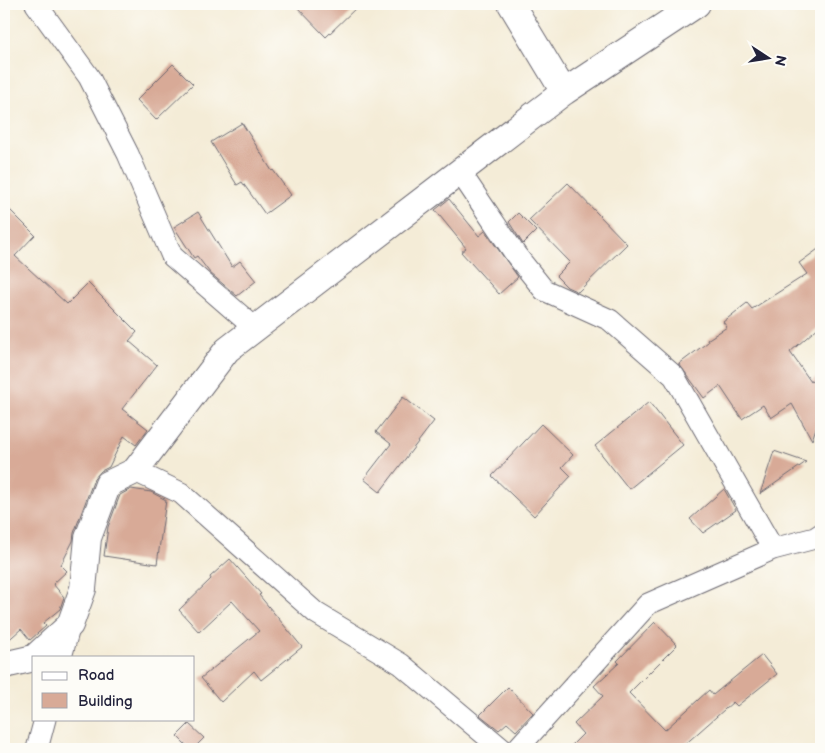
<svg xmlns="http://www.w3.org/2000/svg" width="825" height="753" font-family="'Balsamiq Sans',sans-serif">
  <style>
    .building { fill: #d8aa97 }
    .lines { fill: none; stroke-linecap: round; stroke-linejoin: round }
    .minor-casing { stroke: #6c6972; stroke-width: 23 }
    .tertiary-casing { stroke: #6c6972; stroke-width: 28 }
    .minor { stroke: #fff; stroke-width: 21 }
    .tertiary { stroke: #fff; stroke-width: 26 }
  </style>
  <rect width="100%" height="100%" fill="#fdfcf7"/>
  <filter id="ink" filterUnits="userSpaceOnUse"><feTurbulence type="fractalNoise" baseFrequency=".02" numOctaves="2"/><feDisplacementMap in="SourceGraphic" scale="10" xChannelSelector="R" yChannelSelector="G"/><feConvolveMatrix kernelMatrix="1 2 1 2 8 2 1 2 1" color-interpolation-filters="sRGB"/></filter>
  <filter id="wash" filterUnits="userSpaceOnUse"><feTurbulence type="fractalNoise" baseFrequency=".0096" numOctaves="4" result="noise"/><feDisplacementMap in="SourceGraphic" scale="20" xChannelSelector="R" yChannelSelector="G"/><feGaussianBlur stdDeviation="1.12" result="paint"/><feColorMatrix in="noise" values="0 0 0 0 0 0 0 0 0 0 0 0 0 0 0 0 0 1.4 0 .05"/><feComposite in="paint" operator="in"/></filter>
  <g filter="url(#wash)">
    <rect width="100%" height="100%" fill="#f4ecd7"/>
    <g id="blocks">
      <!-- building -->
      <path class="building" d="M 294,4 L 360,4 L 326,37 Z
        M 173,64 L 193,84 L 156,120 L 137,100 Z
        M 242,123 L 272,171 L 273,170 L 291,195 L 265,214 L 242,182 L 237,185 L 211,142 Z
        M 568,183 L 627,244 L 578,292 L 567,287 L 556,276 L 570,262 L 529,220 Z
        M 449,199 L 479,236 L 485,231 L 518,277 L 499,294 L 461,252 L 466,248 L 435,210 Z
        M 4,204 L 35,235 L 15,256 L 67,304 L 88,283 L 137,332 L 129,341 L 157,365 L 122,409 L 148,429 L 136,445 L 124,436 L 109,467 L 101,471 L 94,479 L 74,533 L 73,541 L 61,565 L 67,571 L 53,584 L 64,597 L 60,609 L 43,623 L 46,626 L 30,640 L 21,629 L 4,644 Z
        M 198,212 L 232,267 L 240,261 L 256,281 L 237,296 L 210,273 L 197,256 L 194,258 L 174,227 Z
        M 518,213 L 536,231 L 523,244 L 509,222 Z
        M 821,247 L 821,325 L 790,352 L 811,382 L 821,374 L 821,413 L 812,440 L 792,404 L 771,418 L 763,405 L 742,419 L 720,386 L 704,398 L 679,364 L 708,342 L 707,340 L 727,327 L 723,322 L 747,303 L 752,309 L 807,274 L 799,263 Z
        M 403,397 L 434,421 L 380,492 L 364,479 L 391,444 L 376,432 Z
        M 649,402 L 683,445 L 629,489 L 595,446 Z
        M 541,424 L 573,455 L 562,467 L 571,476 L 534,516 L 492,476 Z
        M 774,451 L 806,462 L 760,494 Z
        M 131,489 L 151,492 L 166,500 L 157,564 L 104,556 L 108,527 L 120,495 Z
        M 724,489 L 736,510 L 703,533 L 690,519 Z
        M 230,559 L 261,594 L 259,595 L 302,647 L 261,680 L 254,671 L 221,702 L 201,678 L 259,631 L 232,601 L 199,632 L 179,610 L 211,579 L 210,577 Z
        M 655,622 L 677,645 L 629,693 L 665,730 L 709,690 L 713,695 L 762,655 L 777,674 L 737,706 L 733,702 L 682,747 L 683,749 L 568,749 L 583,734 L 574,724 L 603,696 L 594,686 L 619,663 L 617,661 Z
        M 508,687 L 533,713 L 516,731 L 507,723 L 499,730 L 480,715 Z
        M 189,724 L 204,738 L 193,749 L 190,749 L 177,736 Z"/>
    </g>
  </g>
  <g filter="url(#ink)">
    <use href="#blocks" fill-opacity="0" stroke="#6c6972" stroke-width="1"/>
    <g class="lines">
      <defs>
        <path id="minor" d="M 36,4 L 89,77 L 128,154 L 172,256 L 256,329
          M 460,172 L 516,255 L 544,290 L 610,320 L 674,376 L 773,549
          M 135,471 L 181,493 L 316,613 L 401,664 L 502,749
          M 61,657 L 70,625
          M 37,749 L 45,719
          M 517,749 L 648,604 L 773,549 L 815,538 L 821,534"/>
        <path id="tertiary" d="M 511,4 L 564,92
          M 35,657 L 70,625 L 83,589 L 88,538 L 108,484 L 135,471 L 227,350 L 564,92 L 697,4
          M 4,665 L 34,658"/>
      </defs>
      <!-- minor casing -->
      <use href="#minor" class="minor-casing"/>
      <!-- tertiary casing -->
      <use href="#tertiary" class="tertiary-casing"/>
      <!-- minor -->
      <use href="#minor" class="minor"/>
      <!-- tertiary -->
      <use href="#tertiary" class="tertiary"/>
    </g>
  </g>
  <!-- margin -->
  <rect width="825" height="753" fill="none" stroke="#fdfcf7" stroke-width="20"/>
  <!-- legend -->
  <rect x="32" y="656" width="162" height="65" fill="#fdfcf7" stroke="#a5a5ac"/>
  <rect x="42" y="672" width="25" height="8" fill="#ffffff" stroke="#a5a5ac"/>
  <text x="78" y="680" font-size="15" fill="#22223b">Road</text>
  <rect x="42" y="693" width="25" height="15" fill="#d8aa97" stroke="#a5a5ac"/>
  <text x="78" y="706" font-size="15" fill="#22223b">Building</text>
  <!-- north arrow -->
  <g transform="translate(768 58) rotate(102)" stroke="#fdfcf7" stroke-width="4" paint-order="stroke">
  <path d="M0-4L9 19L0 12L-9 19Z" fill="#22223b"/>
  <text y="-8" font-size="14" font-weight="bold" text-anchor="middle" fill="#22223b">N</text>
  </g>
</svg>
